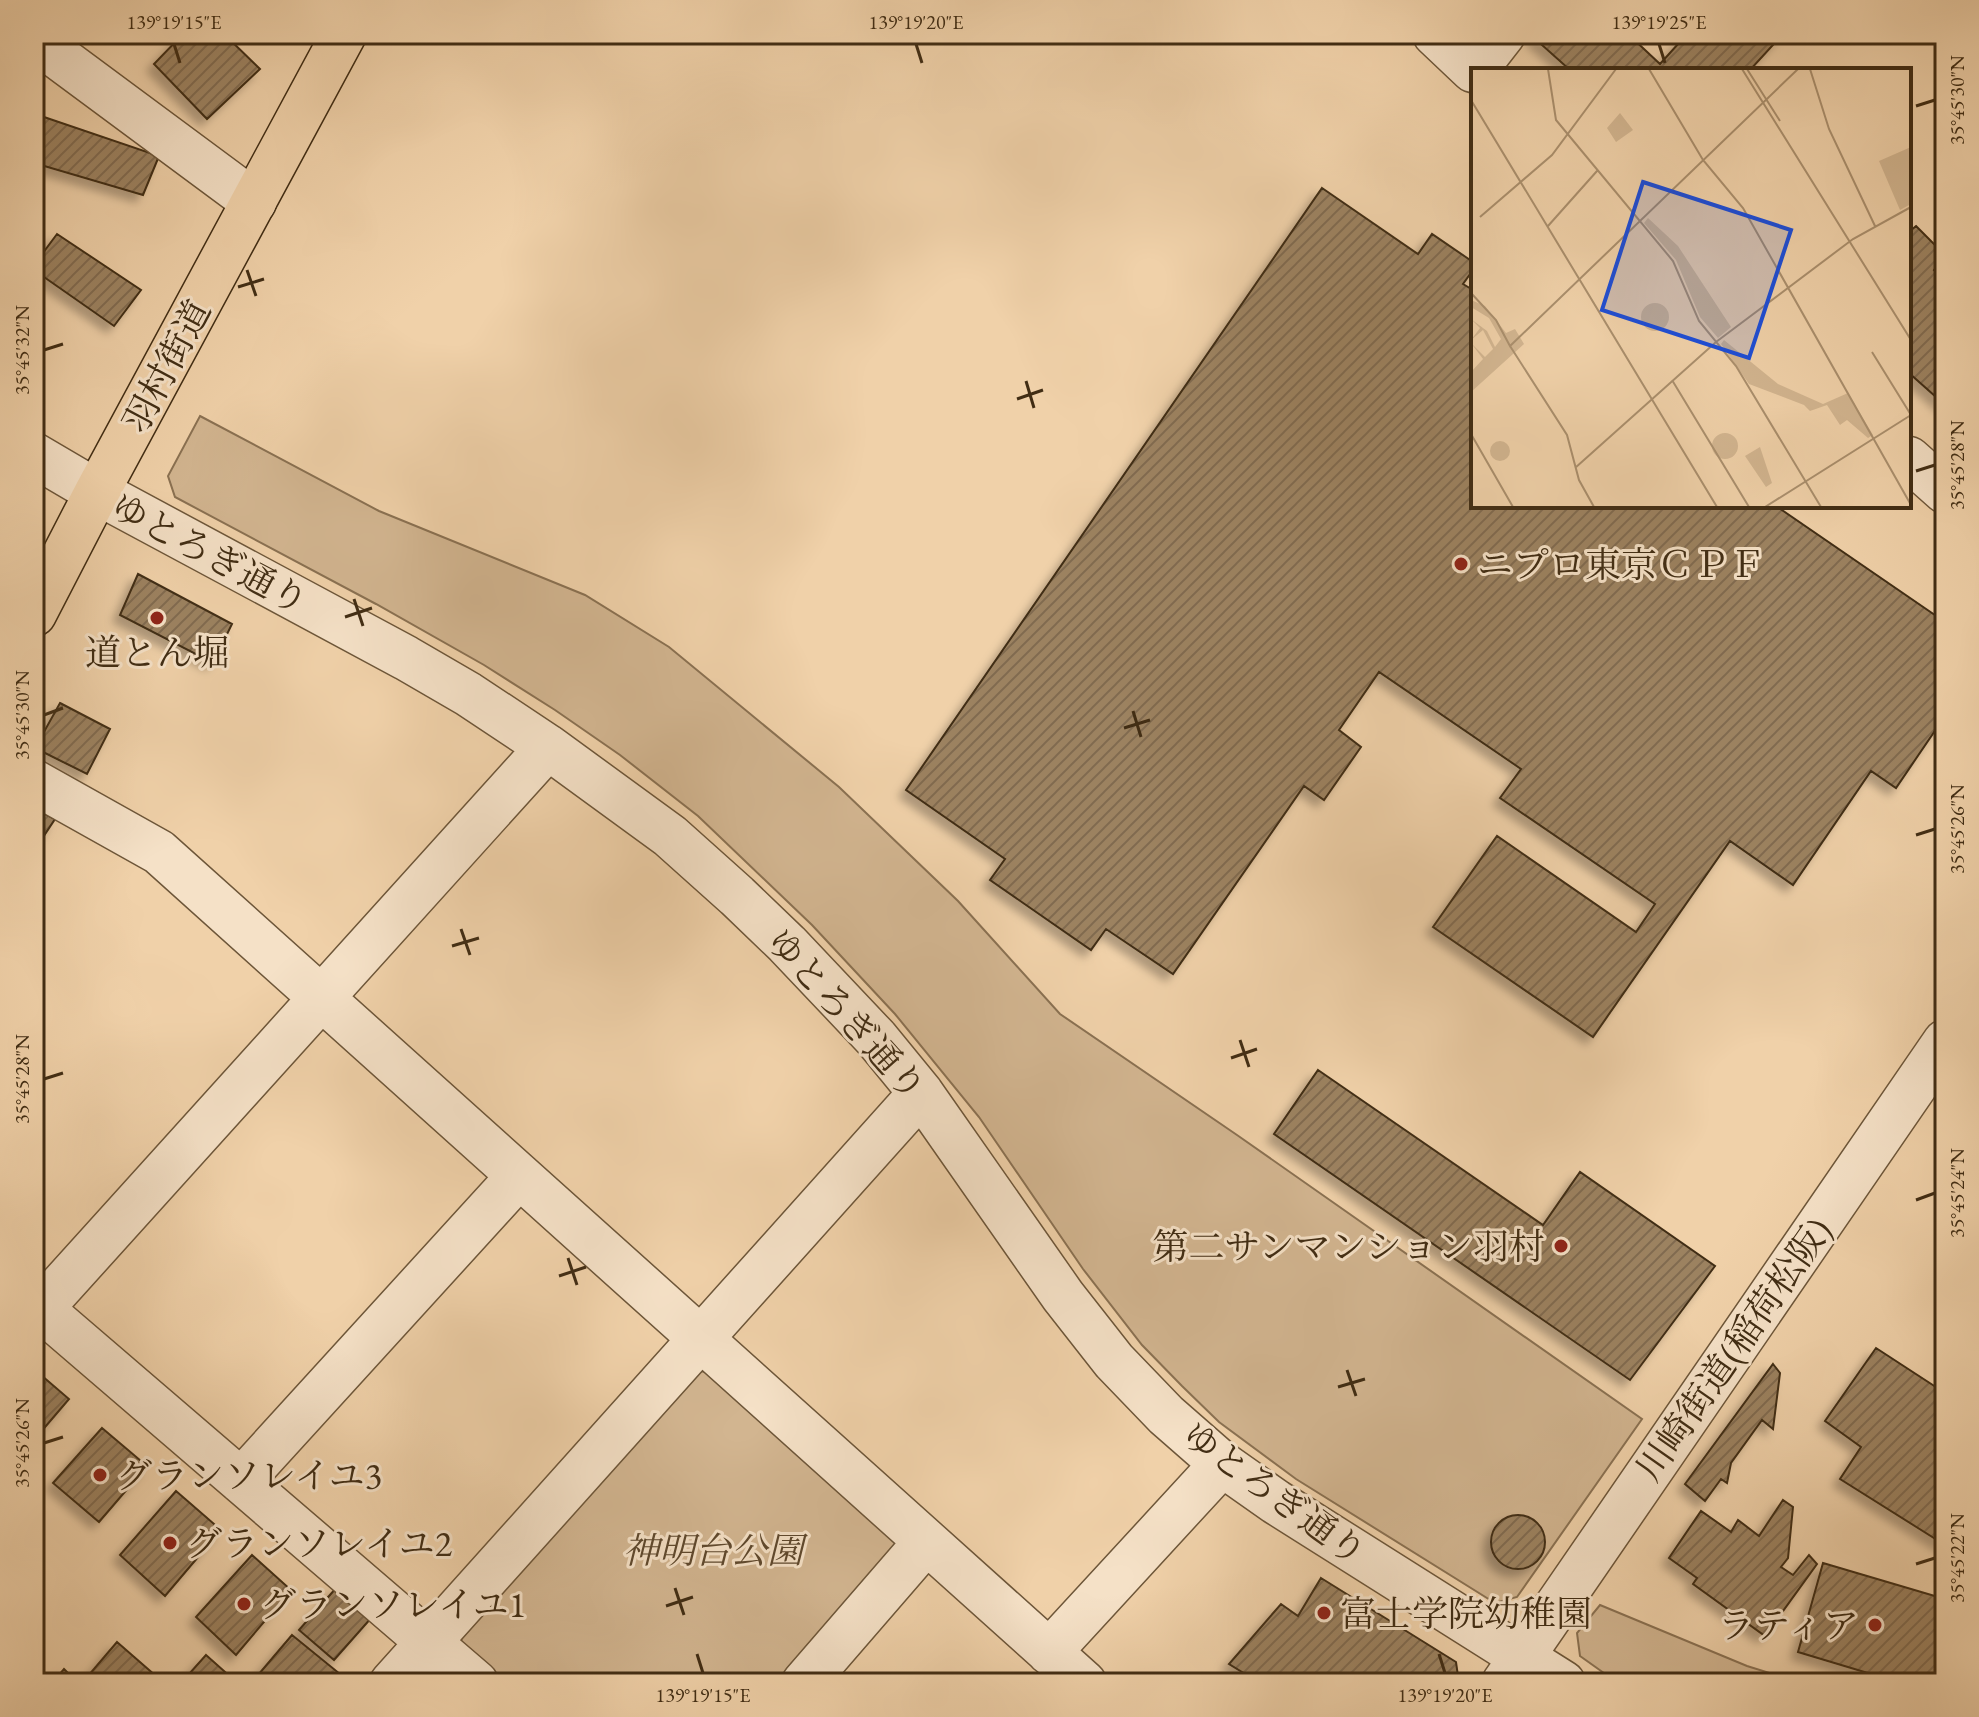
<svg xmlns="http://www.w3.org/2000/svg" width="1979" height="1717" font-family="'EB Garamond','Noto Serif JP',serif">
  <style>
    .green { fill: #d2b590; stroke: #8a7152; stroke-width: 2 }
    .building { fill: url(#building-hatch); stroke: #412d14; stroke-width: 2; filter: url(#shadow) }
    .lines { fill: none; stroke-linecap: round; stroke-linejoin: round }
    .minor-casing { stroke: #6d5639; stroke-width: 47 }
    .major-casing { stroke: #412d14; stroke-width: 47 }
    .minor { stroke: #f5e1c7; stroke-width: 44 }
    .major { stroke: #f0d1a9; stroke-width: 44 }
    .ticks { fill: none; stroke: #412d14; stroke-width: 3 }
    .poi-dot { fill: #8f2418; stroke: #f5e1c7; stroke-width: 3 }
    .labels { text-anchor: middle; stroke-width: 6; stroke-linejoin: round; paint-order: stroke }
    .street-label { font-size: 36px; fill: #412d14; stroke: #f5e1c7 }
    .poi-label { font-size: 36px; fill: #412d14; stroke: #f5e1c7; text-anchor: start }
    .park-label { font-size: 36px; font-style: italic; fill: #5e482d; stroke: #f5e1c7 }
    .inset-road { fill: none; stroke: #aa8f6d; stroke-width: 2 }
    .view { fill: #1d4ed8; fill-opacity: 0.15; stroke: #1d4ed8; stroke-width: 4 }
    .inset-edge { fill: none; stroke: #412d14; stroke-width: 4 }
    .neatline { fill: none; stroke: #412d14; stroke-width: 3 }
    .ticks-label { font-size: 20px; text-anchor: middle; fill: #412d14 }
  </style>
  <defs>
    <pattern id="building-hatch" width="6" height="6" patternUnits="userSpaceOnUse" patternTransform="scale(2)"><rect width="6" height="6" fill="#9c8261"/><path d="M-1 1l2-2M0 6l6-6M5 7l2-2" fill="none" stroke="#816b4f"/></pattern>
    <filter id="shadow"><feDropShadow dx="-7" dy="7" stdDeviation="4" flood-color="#0004"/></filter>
  </defs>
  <rect width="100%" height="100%" fill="#f0d1a9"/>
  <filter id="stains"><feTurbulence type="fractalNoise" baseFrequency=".0025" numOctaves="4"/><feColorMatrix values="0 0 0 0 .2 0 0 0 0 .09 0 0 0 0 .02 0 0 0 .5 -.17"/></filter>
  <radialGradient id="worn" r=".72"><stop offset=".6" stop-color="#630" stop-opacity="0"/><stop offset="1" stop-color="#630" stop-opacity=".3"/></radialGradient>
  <!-- green -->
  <path class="green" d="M 200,416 L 379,511 L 585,595 L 669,647 L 839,787 L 958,901 L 1060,1014 L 1237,1135 L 1642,1419 L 1517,1597 L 1495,1603 L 1296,1479 L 1219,1422 L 1182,1386 L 1142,1345 L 1083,1269 L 979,1117 L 895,1014 L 812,925 L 698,816 L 620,755 L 555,710 L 484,665 L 376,604 L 175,497 L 168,476 Z
    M 695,1371 L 710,1372 L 896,1535 L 898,1558 L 789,1683 L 496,1683 L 462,1653 L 461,1633 Z
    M 1600,1605 L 1747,1666 L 1802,1683 L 1618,1683 L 1580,1656 L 1577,1633 Z"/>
  <!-- building -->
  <path class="building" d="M 183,34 L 224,34 L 260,69 L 207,119 L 154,64 Z
    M 1536,34 L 1628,34 L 1660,64 L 1687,34 L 1783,34 L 1750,70 L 1570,70 L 1533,37 Z
    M 41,116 L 159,156 L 143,195 L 34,163 L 34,130 Z
    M 1322,188 L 1418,254 L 1432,234 L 1473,262 L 1473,270 L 1463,284 L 1473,290 L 1473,506 L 1776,506 L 1945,622 L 1945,716 L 1896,788 L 1871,771 L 1793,885 L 1730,841 L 1593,1037 L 1433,927 L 1497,836 L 1636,932 L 1655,904 L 1500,798 L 1521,769 L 1379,672 L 1339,730 L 1361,747 L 1324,800 L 1304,786 L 1173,974 L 1106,929 L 1091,950 L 990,880 L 1005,859 L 906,790 Z
    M 1916,226 L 1945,255 L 1934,270 L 1945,280 L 1945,405 L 1909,373 L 1909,232 Z
    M 57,234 L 141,290 L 114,326 L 34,270 L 34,265 Z
    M 138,574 L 232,624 L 213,663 L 120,615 Z
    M 60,703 L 110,729 L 87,774 L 35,748 Z
    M 34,808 L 55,819 L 34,851 Z
    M 1318,1070 L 1543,1225 L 1580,1172 L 1715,1266 L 1630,1380 L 1274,1134 Z
    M 1876,1348 L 1945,1393 L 1945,1545 L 1840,1479 L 1861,1447 L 1825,1421 Z
    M 1773,1364 L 1780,1373 L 1773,1429 L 1762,1420 L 1731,1463 L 1727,1483 L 1721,1479 L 1705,1501 L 1685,1484 Z
    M 34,1369 L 69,1399 L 34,1440 Z
    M 102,1428 L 147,1466 L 99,1522 L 53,1483 Z
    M 176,1491 L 221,1530 L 165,1596 L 120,1555 Z
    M 1783,1500 L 1793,1507 L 1788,1558 L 1781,1567 L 1793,1575 L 1809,1555 L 1817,1564 L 1765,1636 L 1693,1584 L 1697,1578 L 1669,1558 L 1701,1511 L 1731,1532 L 1738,1520 L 1759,1536 Z
    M1491 1542a27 27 0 1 1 54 0a27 27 0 1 1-54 0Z
    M 252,1555 L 291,1590 L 236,1655 L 196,1617 Z
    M 1823,1563 L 1945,1599 L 1945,1683 L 1901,1683 L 1798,1652 Z
    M 1321,1578 L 1456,1662 L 1459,1683 L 1260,1683 L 1229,1664 L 1281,1604 L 1298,1616 Z
    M 337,1587 L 372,1617 L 334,1660 L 299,1630 Z
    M 292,1635 L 340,1674 L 332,1683 L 266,1683 L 258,1675 Z
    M 117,1642 L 164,1683 L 82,1683 Z
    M 206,1655 L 233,1679 L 229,1683 L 181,1683 Z
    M 64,1669 L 78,1683 L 52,1683 Z"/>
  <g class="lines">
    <defs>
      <path id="minor" d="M 1435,34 L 1473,70
        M 34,39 L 254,202
        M 1475,70 L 1503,34
        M 34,455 L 97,492 L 406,658 L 468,694 L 548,747 L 670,836 L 737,896 L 787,944 L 876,1038 L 921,1093 L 1063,1296 L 1114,1361 L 1166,1415 L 1222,1464 L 1276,1502 L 1563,1683
        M 1909,459 L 1945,491
        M 34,782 L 159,852 L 1084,1683
        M 34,1303 L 476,1683
        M 34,1316 L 548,747
        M 241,1481 L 519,1176
        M 1049,1652 L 1222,1464
        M 392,1683 L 921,1093
        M 804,1683 L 926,1542
        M 1504,1683 L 1945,1042"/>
      <path id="major" d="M 34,614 L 97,492 L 344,34"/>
    </defs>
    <!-- minor casing -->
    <use href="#minor" class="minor-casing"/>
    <!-- major casing -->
    <use href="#major" class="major-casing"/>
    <!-- minor -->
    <use href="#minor" class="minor"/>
    <!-- major -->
    <use href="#major" class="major"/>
  </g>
  <!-- ticks -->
  <path class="ticks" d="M 174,44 L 180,63M 916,44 L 922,63M 1659,44 L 1665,63M 1916,106 L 1935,100M 247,270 L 256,296M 238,287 L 264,279M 44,350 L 63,344M 1026,381 L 1034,408M 1017,399 L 1043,390M 1916,471 L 1935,465M 354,599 L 363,626M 345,617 L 372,608M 1133,711 L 1141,737M 44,715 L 63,708M 1124,728 L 1150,720M 1916,835 L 1935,829M 461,929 L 470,955M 452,946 L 479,938M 1240,1040 L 1249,1067M 1231,1058 L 1257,1049M 44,1079 L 63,1073M 1916,1200 L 1935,1193M 568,1258 L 577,1285M 559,1276 L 586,1267M 1347,1370 L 1356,1396M 1338,1387 L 1365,1379M 44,1443 L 63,1437M 1916,1564 L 1935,1558M 675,1588 L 684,1615M 666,1606 L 693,1597M 697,1654 L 703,1673M 1439,1654 L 1445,1673"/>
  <!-- markers -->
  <g class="poi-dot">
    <circle cx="1461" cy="564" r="8"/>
    <circle cx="157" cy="618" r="8"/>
    <circle cx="1561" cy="1246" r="8"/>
    <circle cx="100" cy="1475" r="8"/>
    <circle cx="170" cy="1543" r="8"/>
    <circle cx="244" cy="1604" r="8"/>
    <circle cx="1324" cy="1613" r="8"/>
    <circle cx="1875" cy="1625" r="8"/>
  </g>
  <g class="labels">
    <!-- street labels -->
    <g class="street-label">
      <text transform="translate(166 366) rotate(-62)" y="13">羽村街道</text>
      <text transform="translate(210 553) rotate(28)" y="13">ゆとろぎ通り</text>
      <text transform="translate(847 1014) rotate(48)" y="13">ゆとろぎ通り</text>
      <text transform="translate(1733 1349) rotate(-55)" y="13">川崎街道(稲荷松阪)</text>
      <text transform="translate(1275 1493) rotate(36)" y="13">ゆとろぎ通り</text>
    </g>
    <!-- poi labels -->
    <g class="poi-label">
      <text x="1477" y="577">ニプロ東京ＣＰＦ</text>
      <text x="157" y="665" text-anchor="middle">道とん堀</text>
      <text x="1545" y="1259" text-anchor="end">第二サンマンション羽村</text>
      <text x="116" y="1488">グランソレイユ3</text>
      <text x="186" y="1556">グランソレイユ2</text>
      <text x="260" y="1617">グランソレイユ1</text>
      <text x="1340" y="1626">富士学院幼稚園</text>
      <text x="1859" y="1638" text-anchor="end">ラティア</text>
    </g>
    <!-- park labels -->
    <g class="park-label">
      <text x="713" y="1563">神明台公園</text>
    </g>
  </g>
  <!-- overview -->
  <g transform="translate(1471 68)">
    <rect width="440" height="440" fill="#f0d1a9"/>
    <path d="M 0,232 L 14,238 L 35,265 L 44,261 L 53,276 L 0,324 L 0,304 L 12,291 L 0,275 L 14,289 L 22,281 L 12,262 L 0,272 L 9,260 L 0,251 L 16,263 L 24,279 L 30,271 L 18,250 L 0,239 Z" fill="#d2b590"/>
    <path d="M 149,45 L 162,62 L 145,74 L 136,60 ZM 440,79 L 440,136 L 429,142 L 408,93 ZM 177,150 L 207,178 L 260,259 L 247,270 L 229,249 L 205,192 L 173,155 ZM170 249a14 14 0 1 1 28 0a14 14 0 1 1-28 0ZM 253,272 L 307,316 L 352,336 L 377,325 L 402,367 L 397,370 L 376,352 L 369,357 L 356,337 L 339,343 L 333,337 L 278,316 L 250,276 ZM241 378a13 13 0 1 1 26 0a13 13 0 1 1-26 0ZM19 383a10 10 0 1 1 20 0a10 10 0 1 1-20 0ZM 289,379 L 301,415 L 295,419 L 274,388 Z" fill="#d2b590"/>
    <path class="inset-road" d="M 77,1 L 85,52 L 202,193 L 228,253 L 265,298 L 350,439M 178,1 L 232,92 L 272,140 L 440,437M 271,1 L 440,272M 276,1 L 309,53M 339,1 L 358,61 L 404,158M 0,32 L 246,439M 9,149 L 81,87 L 145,1M 77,158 L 126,103M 0,225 L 25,252 L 39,278 L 327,1M 39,278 L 96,367 L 108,412 L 123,439M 401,284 L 440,347M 201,312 L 278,439M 0,366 L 42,439M 104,400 L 245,274 L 382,171 L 440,139M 294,439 L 440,347"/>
    <path class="view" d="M 172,114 L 320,162 L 278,290 L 131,242 Z"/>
    <rect width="440" height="440" class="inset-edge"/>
  </g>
  <!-- margin -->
  <rect width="1979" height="1717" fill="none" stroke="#f0d1a9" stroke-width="88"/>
  <rect x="44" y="44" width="1891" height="1629" class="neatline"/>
  <g class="ticks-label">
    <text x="174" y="29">139°19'15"E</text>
    <text x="916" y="29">139°19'20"E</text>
    <text x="1659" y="29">139°19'25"E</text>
    <text transform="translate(1957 100) rotate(-90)" y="7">35°45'30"N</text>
    <text transform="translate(22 350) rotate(-90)" y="7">35°45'32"N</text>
    <text transform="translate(1957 465) rotate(-90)" y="7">35°45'28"N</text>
    <text transform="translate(22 715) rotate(-90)" y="7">35°45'30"N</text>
    <text transform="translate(1957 829) rotate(-90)" y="7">35°45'26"N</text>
    <text transform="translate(22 1079) rotate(-90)" y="7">35°45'28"N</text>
    <text transform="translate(1957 1193) rotate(-90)" y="7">35°45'24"N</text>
    <text transform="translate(22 1443) rotate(-90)" y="7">35°45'26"N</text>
    <text transform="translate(1957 1558) rotate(-90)" y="7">35°45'22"N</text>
    <text x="703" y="1702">139°19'15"E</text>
    <text x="1445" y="1702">139°19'20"E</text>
  </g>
  <rect width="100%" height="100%" filter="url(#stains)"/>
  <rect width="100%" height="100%" fill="url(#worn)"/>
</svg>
